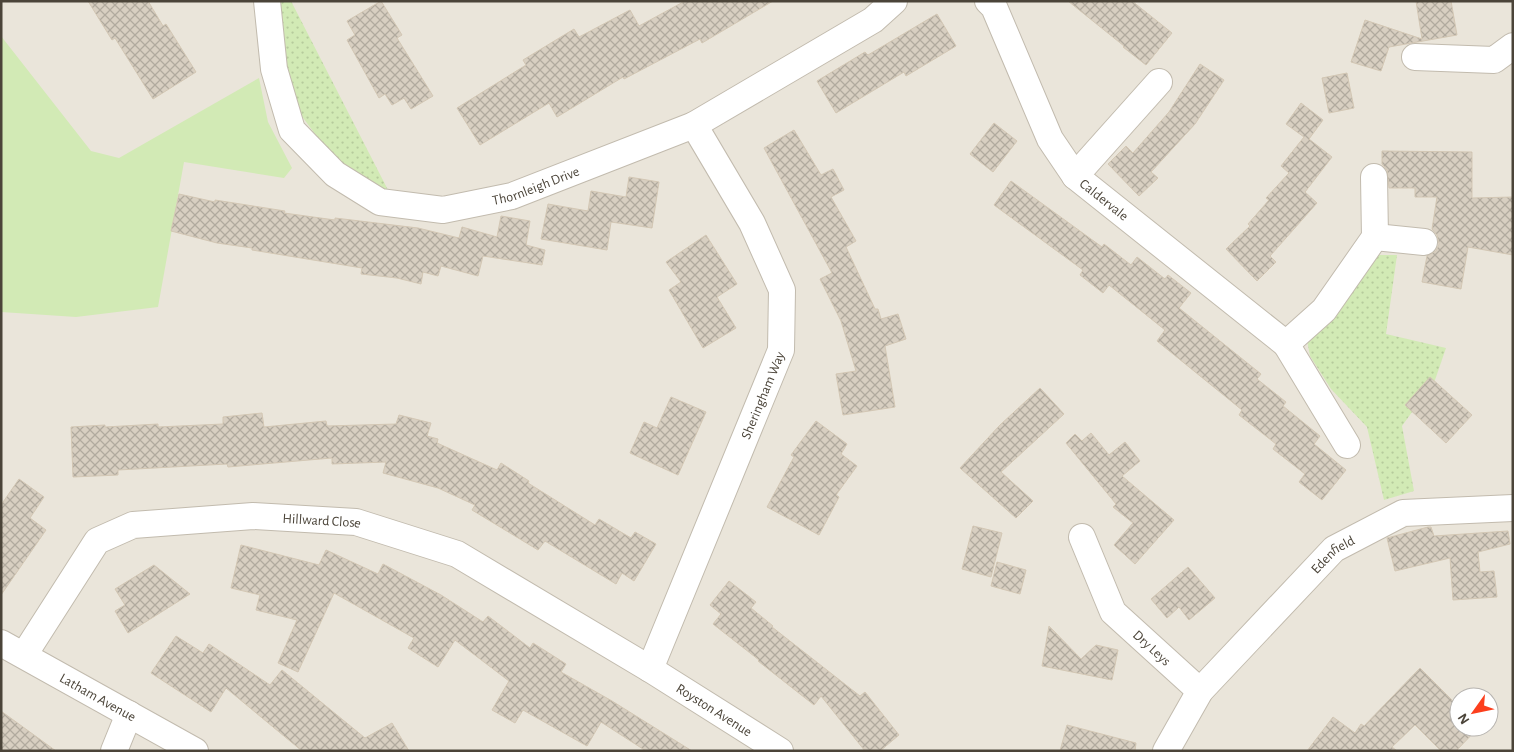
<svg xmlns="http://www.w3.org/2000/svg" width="1514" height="752" font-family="'Alegreya Sans',sans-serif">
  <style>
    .residential { fill: #eae5da; fill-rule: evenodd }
    .grass { fill: url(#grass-dots) }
    .green { fill: #d2eab5 }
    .building { fill: url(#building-cross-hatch); stroke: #d3c7b4 }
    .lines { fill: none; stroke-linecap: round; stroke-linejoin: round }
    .minor-casing { stroke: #c2bbae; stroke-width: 28 }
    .minor { stroke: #fff; stroke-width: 26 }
    .labels { text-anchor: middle; stroke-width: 4.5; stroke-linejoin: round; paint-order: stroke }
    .street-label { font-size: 14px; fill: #4b4439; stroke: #fff }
  </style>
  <defs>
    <pattern id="grass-dots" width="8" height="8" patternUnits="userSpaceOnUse" patternTransform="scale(1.25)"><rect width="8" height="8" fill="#d2eab5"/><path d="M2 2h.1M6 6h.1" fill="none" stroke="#b6ca9c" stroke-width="1.8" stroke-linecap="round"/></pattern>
    <pattern id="building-cross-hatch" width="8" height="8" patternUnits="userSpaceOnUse" patternTransform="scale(1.25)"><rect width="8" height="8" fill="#d8cfc1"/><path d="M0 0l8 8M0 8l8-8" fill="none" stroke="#b1aa9e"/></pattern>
  </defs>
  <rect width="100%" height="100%" fill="#f6f3ec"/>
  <!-- residential -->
  <path class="residential" d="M 1,1 L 1513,1 L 1513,751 L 1,751 ZM 1459,697 L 1489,697 L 1489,727 L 1459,727 Z"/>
  <!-- grass -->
  <path class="grass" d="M 277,1 L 291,1 L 388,190 L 364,182 L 344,168 L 318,138 L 301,115 L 284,66 Z
    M 1377,255 L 1397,255 L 1386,334 L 1446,348 L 1435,380 L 1402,426 L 1414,491 L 1384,500 L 1367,427 L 1331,389 L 1310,356 L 1307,340 Z"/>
  <!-- green -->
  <path class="green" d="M 1,36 L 91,151 L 119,158 L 259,78 L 268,122 L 292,168 L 284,178 L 184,162 L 158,307 L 76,317 L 1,312 Z"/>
  <!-- building -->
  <path class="building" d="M 88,1 L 148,1 L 163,26 L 166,24 L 196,72 L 153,99 L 115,38 L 112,40 Z
    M 381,1 L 402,35 L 397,38 L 433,96 L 411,109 L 404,98 L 392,105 L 385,94 L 379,98 L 347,40 L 355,35 L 347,21 Z
    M 685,1 L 773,1 L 702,43 L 700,39 L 624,79 L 623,77 L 557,117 L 549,103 L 480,145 L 457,108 L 526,65 L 523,60 L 574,29 L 579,37 L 630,10 L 639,26 Z
    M 1068,1 L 1132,1 L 1172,33 L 1146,65 L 1123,47 L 1124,46 Z
    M 1416,1 L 1451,1 L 1457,35 L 1389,47 L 1381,71 L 1351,62 L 1365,20 L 1422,39 Z
    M 937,14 L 956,46 L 906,76 L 904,72 L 836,113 L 817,81 L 865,52 L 868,55 Z
    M 1200,64 L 1224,80 L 1195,124 L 1151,172 L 1158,178 L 1139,196 L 1108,164 L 1126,146 L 1133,153 L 1169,112 Z
    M 1347,73 L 1354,108 L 1329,113 L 1322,78 Z
    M 1301,103 L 1323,120 L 1309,139 L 1332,157 L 1305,192 L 1317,203 L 1270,256 L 1276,262 L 1257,281 L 1226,249 L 1250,226 L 1248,224 L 1269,200 L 1266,198 L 1289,173 L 1281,166 L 1304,137 L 1286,124 Z
    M 994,123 L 1017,141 L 993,172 L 970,154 Z
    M 794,130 L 821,175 L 833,169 L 844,190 L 831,197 L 856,241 L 846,247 L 875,309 L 878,309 L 881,319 L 898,314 L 906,339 L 885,346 L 895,407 L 843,415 L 836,374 L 856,371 L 841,321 L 820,279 L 832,273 L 764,148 Z
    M 1382,151 L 1472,152 L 1472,198 L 1513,197 L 1513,255 L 1468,247 L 1461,289 L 1422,282 L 1427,256 L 1436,251 L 1439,244 L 1437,235 L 1432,229 L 1437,197 L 1415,197 L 1415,188 L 1389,188 L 1387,170 L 1382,164 Z
    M 629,177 L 659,182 L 652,228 L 611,222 L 607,250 L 541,239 L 548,204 L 588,211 L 591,191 L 626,197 Z
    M 1011,181 L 1102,247 L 1104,244 L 1131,265 L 1137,257 L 1165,279 L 1168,275 L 1191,293 L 1179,308 L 1261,374 L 1257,379 L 1286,402 L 1283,406 L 1320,436 L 1314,444 L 1346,470 L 1322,500 L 1299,482 L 1305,474 L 1273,449 L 1276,444 L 1239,415 L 1242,410 L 1157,341 L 1165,330 L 1109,285 L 1103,293 L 1080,275 L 1083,270 L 994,205 Z
    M 179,194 L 215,202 L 215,200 L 285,211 L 284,213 L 335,220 L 335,218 L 418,228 L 459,238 L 462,227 L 497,237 L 501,216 L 530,221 L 526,245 L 545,250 L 542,265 L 483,256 L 478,276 L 441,266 L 438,276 L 423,272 L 421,284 L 397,278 L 361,274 L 362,268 L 252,250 L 252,248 L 217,243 L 171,231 Z
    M 706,235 L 737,284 L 717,297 L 736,328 L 703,348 L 669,290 L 681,282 L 666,262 Z
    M 1430,377 L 1472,415 L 1446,443 L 1405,405 Z
    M 1040,388 L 1064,414 L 1001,472 L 1033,501 L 1016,518 L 960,468 L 1000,425 Z
    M 671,397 L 706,412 L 678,475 L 630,453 L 644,422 L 657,428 Z
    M 262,413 L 264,427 L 326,421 L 327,426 L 396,424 L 399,415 L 431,423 L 427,436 L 438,439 L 437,443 L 497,470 L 501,463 L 529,481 L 528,483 L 595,525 L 599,519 L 631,538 L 635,532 L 656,544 L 634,581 L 622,573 L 616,584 L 545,541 L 538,550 L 472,510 L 475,505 L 438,488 L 383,473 L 386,462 L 332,464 L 332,458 L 228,467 L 227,464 L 118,470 L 118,475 L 73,477 L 71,427 L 105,425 L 105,427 L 158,424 L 158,427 L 223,424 L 223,417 Z
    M 816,421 L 847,444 L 841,454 L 857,466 L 836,495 L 839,497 L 819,535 L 767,507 L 794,457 L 791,455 Z
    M 1091,433 L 1109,455 L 1125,442 L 1140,461 L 1122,476 L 1174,520 L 1135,564 L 1114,545 L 1133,523 L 1113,507 L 1116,504 L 1066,443 L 1075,434 L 1082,441 Z
    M 19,479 L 44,497 L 30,518 L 46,530 L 1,595 L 1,505 Z
    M 973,526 L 1002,533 L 991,577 L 962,569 Z
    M 1428,527 L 1431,527 L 1434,536 L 1508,531 L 1510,544 L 1478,552 L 1480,572 L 1494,571 L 1497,597 L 1453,600 L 1450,558 L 1395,571 L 1387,538 Z
    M 241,545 L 319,565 L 326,550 L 378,574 L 383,564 L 441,595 L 483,622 L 488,616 L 530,648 L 533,643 L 566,664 L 561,672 L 612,701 L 692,751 L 646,751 L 601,722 L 587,746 L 523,710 L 515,723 L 492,710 L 509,681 L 455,640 L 438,667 L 408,648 L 414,638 L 334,593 L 298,672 L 278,663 L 297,620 L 256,610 L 260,595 L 231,588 Z
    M 997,562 L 1026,570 L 1020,594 L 991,586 Z
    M 154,565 L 190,594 L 128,633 L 115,611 L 125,605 L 115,589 Z
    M 1188,567 L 1215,598 L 1189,620 L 1179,607 L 1167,618 L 1151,599 Z
    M 729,581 L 756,602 L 751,608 L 773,626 L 772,627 L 860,696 L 865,692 L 899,735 L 880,751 L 865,751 L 821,696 L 814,705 L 758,661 L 759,660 L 713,624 L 721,614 L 710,605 Z
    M 1049,626 L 1081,659 L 1096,645 L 1118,650 L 1112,680 L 1042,666 Z
    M 176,636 L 203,653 L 209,644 L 270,685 L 282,670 L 365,738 L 392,723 L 409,751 L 302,751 L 226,688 L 211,712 L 151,673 Z
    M 1420,668 L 1459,707 L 1459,727 L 1479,727 L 1456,751 L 1441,751 L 1415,725 L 1392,747 L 1397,751 L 1307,751 L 1333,717 L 1355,733 L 1361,724 L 1364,726 Z
    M 1,711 L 56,751 L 1,751 Z
    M 1067,725 L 1136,743 L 1135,751 L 1060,751 Z"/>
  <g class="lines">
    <defs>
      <g id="minor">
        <path id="s1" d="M 267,1 L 274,69 L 292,130 L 335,174 L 380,202 L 443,210 L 512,196 L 694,125 L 873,20 L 894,1"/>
        <path id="s2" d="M 988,1 L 994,7 L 1050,139 L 1075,176 L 1286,344 L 1324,310 L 1375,237 L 1374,177"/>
        <path d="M 1415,57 L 1494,60 L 1513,46"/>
        <path d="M 1075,176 L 1159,82"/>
        <path d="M 1375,237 L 1424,242"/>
        <path d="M 1286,344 L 1347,445"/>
        <path id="s3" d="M 1082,537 L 1113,612 L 1200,691"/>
        <path id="s4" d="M 1,643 L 195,751"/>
        <path id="s5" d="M 24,655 L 97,541 L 133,525 L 253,516 L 356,522 L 457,554 L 650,669 L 780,751"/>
        <path id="s6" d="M 650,669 L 781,350 L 782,290 L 752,223 L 694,125"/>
        <path d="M 114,751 L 129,714"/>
        <path id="s7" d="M 1166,751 L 1200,691 L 1334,549 L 1403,513 L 1513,508"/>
      </g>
    </defs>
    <!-- minor casing -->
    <use href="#minor" class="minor-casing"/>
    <!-- minor -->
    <use href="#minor" class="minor"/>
  </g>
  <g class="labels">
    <!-- street labels -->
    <g class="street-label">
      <text dy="5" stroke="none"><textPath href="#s1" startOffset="406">Thornleigh Drive</textPath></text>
      <text dy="5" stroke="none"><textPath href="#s2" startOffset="234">Caldervale</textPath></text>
      <text dy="5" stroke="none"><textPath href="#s6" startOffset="296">Sheringham Way</textPath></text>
      <text dy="5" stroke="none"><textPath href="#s5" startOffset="364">Hillward Close</textPath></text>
      <text dy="5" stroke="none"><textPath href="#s7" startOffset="260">Edenfield</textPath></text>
      <text dy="5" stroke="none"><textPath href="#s3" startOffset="134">Dry Leys</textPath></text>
      <text dy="5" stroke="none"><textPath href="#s4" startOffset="111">Latham Avenue</textPath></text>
      <text dy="5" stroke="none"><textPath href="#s5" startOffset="805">Royston Avenue</textPath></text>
    </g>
  </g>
  <!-- border -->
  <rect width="1514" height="752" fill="none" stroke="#4b4439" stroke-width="5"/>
  <!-- north arrow -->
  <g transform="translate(1474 712) rotate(237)"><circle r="24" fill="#ffffff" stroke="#b7b4b0"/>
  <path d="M0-4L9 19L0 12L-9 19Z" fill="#fc3f1d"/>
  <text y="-8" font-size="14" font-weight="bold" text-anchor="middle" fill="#4b4439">N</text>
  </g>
</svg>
